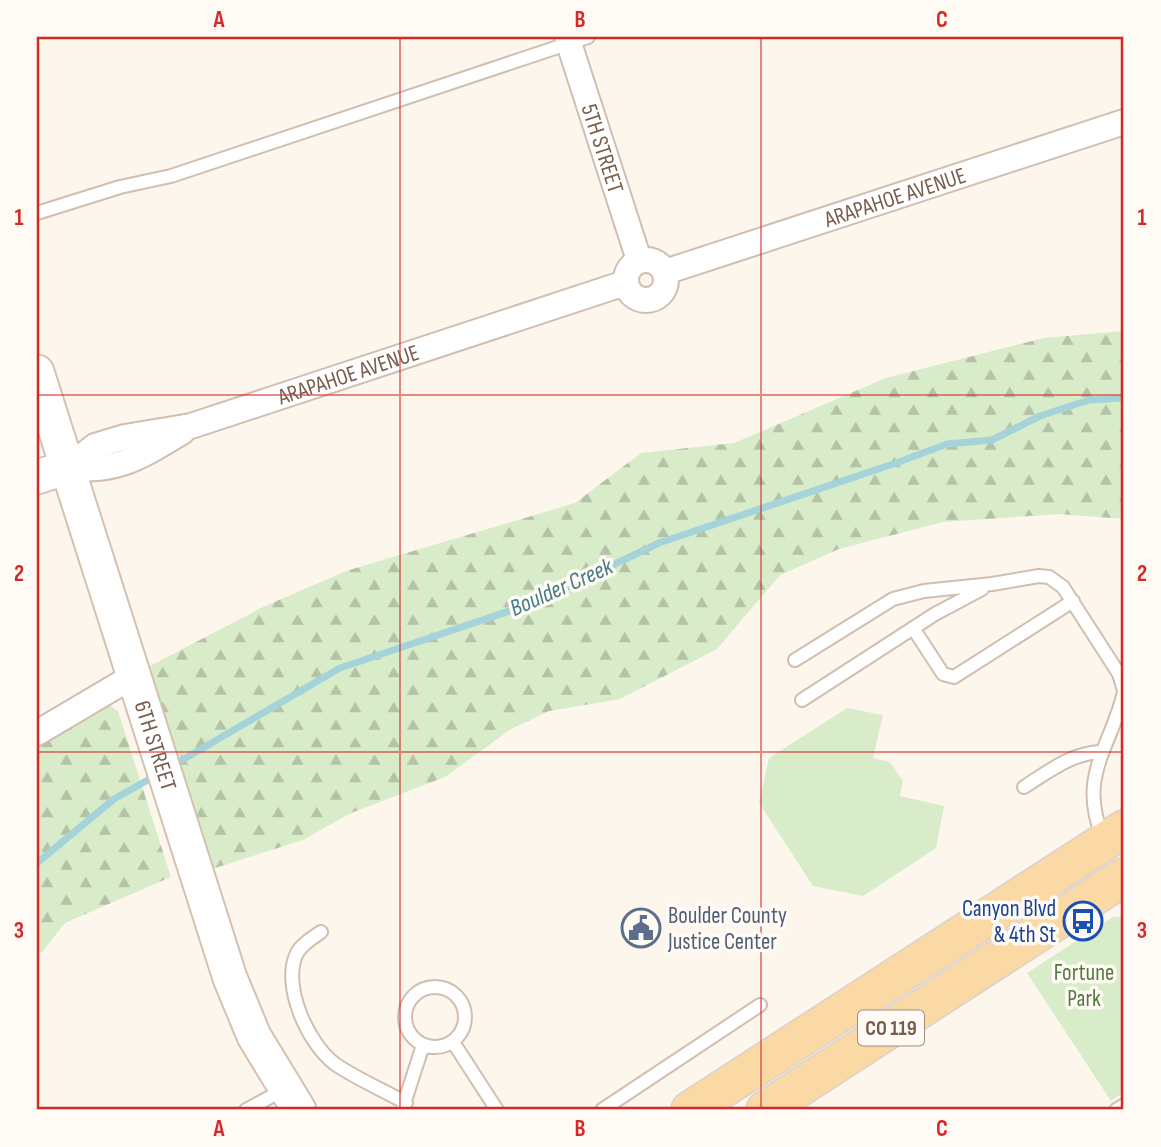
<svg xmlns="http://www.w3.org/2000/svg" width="1161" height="1147" font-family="'Sofia Sans Condensed',sans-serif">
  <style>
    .forest { fill: url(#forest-firs) }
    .green { fill: #d8ecc9 }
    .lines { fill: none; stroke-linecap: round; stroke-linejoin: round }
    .stream { stroke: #a5d3da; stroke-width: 7 }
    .lane-casing { stroke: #d1beb0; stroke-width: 16 }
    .street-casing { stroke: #d1beb0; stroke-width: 28 }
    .secondary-casing { stroke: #d6c0b0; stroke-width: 37 }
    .primary-casing { stroke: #dad1cd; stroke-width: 40 }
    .lane { stroke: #fff; stroke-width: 12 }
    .street { stroke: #fff; stroke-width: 24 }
    .secondary { stroke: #fff; stroke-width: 33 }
    .primary { stroke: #fbd9a5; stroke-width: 37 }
    .grid { fill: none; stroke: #d62828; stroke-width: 2; stroke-opacity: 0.55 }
    .labels { text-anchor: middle; stroke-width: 7; stroke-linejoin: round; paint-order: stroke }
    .shield { fill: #fffaf3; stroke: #a28b7f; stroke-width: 2 }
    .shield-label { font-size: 21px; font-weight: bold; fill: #7a5c4d }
    .street-label { font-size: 23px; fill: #7a5c4d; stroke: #fffaf3 }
    .transit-label { font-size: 23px; fill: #164399; stroke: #fffaf3; text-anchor: end }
    .service-label { font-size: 23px; fill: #4e5e75; stroke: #fffaf3; text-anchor: start }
    .park-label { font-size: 23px; fill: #537a41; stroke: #fffaf3 }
    .water-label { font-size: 24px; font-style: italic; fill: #437c86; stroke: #fffaf3 }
    .neatline { fill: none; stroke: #d62828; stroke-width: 2.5 }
    .grid-label { font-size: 23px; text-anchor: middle; font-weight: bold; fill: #d62828 }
  </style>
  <defs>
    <pattern id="forest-firs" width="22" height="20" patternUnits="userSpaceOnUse" patternTransform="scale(1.75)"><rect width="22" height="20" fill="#d8ecc9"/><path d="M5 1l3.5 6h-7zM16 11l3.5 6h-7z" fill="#b4c2a5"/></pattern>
  </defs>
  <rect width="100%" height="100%" fill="#fdf6ec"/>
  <!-- forest -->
  <path class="forest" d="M 1124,331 L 1124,519 L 1059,514 L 943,522 L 839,549 L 780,575 L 717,649 L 620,699 L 549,711 L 511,729 L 445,777 L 351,813 L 303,840 L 212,869 L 148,667 L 263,607 L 346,571 L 575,503 L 641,453 L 734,443 L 886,378 L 1044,338 Z
    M 105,702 L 118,711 L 171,877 L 65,923 L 42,952 L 37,955 L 37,742 Z"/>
  <!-- green -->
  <path class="green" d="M 847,708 L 883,715 L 873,758 L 890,762 L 903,781 L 900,796 L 944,806 L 936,848 L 863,896 L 813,886 L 759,803 L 769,758 Z
    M 1113,917 L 1124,917 L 1124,1092 L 1111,1101 L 1027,973 Z"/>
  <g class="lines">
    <!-- stream -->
    <path class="stream" d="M 172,766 L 340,668 L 533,603 L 659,543 L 896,463 L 947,444 L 992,440 L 1040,416 L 1089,400 L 1124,398
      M 37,863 L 114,799 L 155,776"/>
    <defs>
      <path id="lane" d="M 37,213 L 120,187 L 171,176 L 588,37
        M 913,628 L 943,674 L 954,677 L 1073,601
        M 795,660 L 893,599 L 924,591 L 992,584 L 1039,576 L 1049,577 L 1063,587 L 1119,674 L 1124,690
        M 802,700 L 935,614 L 982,589
        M 1024,787 C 1048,772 1071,753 1101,752
        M 1103,838 C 1077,775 1111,748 1124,692
        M 321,932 C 312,938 302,944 297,953 C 281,985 308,1044 335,1064 C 357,1079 383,1090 406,1103
        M405 1017a30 30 0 1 1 60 0a30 30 0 1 1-60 0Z
        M 453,1042 L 497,1110
        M 246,1110 L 285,1089
        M 402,1110 L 423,1045
        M 602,1110 L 760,1005
        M 1116,1110 L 1124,1105"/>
      <g id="street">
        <path id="s1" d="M 567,37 L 639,260"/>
        <circle cx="646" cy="280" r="20"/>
        <path id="s2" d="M 665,272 L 1124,122"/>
        <path id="s3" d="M 68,467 L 95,446 L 125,437 L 191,426 L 625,283"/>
        <path d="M 68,467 C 116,474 142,456 182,432"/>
        <path d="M 37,733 L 135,675"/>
      </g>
      <g id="secondary">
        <path id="s4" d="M 37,372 L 230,978 L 254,1036 L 299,1110"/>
        <path d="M 37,477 L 68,467"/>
      </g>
      <path id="primary" d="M 690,1110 L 1124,829
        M 765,1110 L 1124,877"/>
    </defs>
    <!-- lane casing -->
    <use href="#lane" class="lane-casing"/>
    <!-- street casing -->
    <use href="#street" class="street-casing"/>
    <!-- secondary casing -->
    <use href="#secondary" class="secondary-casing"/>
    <!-- primary casing -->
    <use href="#primary" class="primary-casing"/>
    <!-- lane -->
    <use href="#lane" class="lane"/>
    <!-- street -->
    <use href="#street" class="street"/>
    <!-- secondary -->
    <use href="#secondary" class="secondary"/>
    <!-- primary -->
    <use href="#primary" class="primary"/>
  </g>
  <!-- grid -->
  <path class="grid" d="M 400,37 L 400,1110M 761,37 L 761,1110M 37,395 L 1124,395M 37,752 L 1124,752"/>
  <!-- icons -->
  <defs>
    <symbol id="bus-ring" viewBox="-11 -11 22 22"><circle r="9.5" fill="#fffaf3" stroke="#1a4fb4" stroke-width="1.5"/><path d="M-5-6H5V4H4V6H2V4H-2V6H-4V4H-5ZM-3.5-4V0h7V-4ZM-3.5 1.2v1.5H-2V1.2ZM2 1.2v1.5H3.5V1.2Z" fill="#1a4fb4"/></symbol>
    <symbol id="civic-ring" viewBox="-11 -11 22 22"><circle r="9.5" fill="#fffaf3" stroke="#5c6f8a" stroke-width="1.5"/><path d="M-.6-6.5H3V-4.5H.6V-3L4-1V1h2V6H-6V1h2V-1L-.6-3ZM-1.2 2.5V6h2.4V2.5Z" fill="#5c6f8a"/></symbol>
  </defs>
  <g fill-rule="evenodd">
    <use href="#bus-ring" x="1061" y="899" width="44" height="44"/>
    <use href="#civic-ring" x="619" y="906" width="44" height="44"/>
  </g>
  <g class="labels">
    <!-- shield labels -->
    <rect class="shield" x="858" y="1010.5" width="66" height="35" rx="5"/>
    <g class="shield-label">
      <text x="891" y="1035">CO 119</text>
    </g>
    <!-- street labels -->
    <g class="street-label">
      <text dy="8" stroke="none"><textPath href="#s1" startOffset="117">5TH STREET</textPath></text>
      <text dy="8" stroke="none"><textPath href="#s2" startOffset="242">ARAPAHOE AVENUE</textPath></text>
      <text dy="8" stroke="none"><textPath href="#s3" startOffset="298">ARAPAHOE AVENUE</textPath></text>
      <text dy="8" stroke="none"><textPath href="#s4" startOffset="392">6TH STREET</textPath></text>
    </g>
    <!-- transit labels -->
    <g class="transit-label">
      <text x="1056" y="916">Canyon Blvd<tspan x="1056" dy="26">&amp; 4th St</tspan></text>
    </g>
    <!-- service labels -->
    <g class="service-label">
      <text x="668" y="923">Boulder County<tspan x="668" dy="26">Justice Center</tspan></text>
    </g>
    <!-- park labels -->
    <g class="park-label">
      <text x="1084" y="980">Fortune<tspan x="1084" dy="26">Park</tspan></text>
    </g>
    <!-- water labels -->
    <g class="water-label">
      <text transform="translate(561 587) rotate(-24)" y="8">Boulder Creek</text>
    </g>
  </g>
  <!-- border -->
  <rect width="1161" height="1147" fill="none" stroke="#fffaf3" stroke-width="77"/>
  <rect x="38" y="38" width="1084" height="1070" class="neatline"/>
  <g class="grid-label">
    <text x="219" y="27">A</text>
    <text x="580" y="27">B</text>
    <text x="942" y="27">C</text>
    <text x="19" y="225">1</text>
    <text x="1142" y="225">1</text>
    <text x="19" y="581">2</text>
    <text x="1142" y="581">2</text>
    <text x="19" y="938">3</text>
    <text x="1142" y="938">3</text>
    <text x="219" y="1136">A</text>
    <text x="580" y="1136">B</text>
    <text x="942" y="1136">C</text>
  </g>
</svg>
